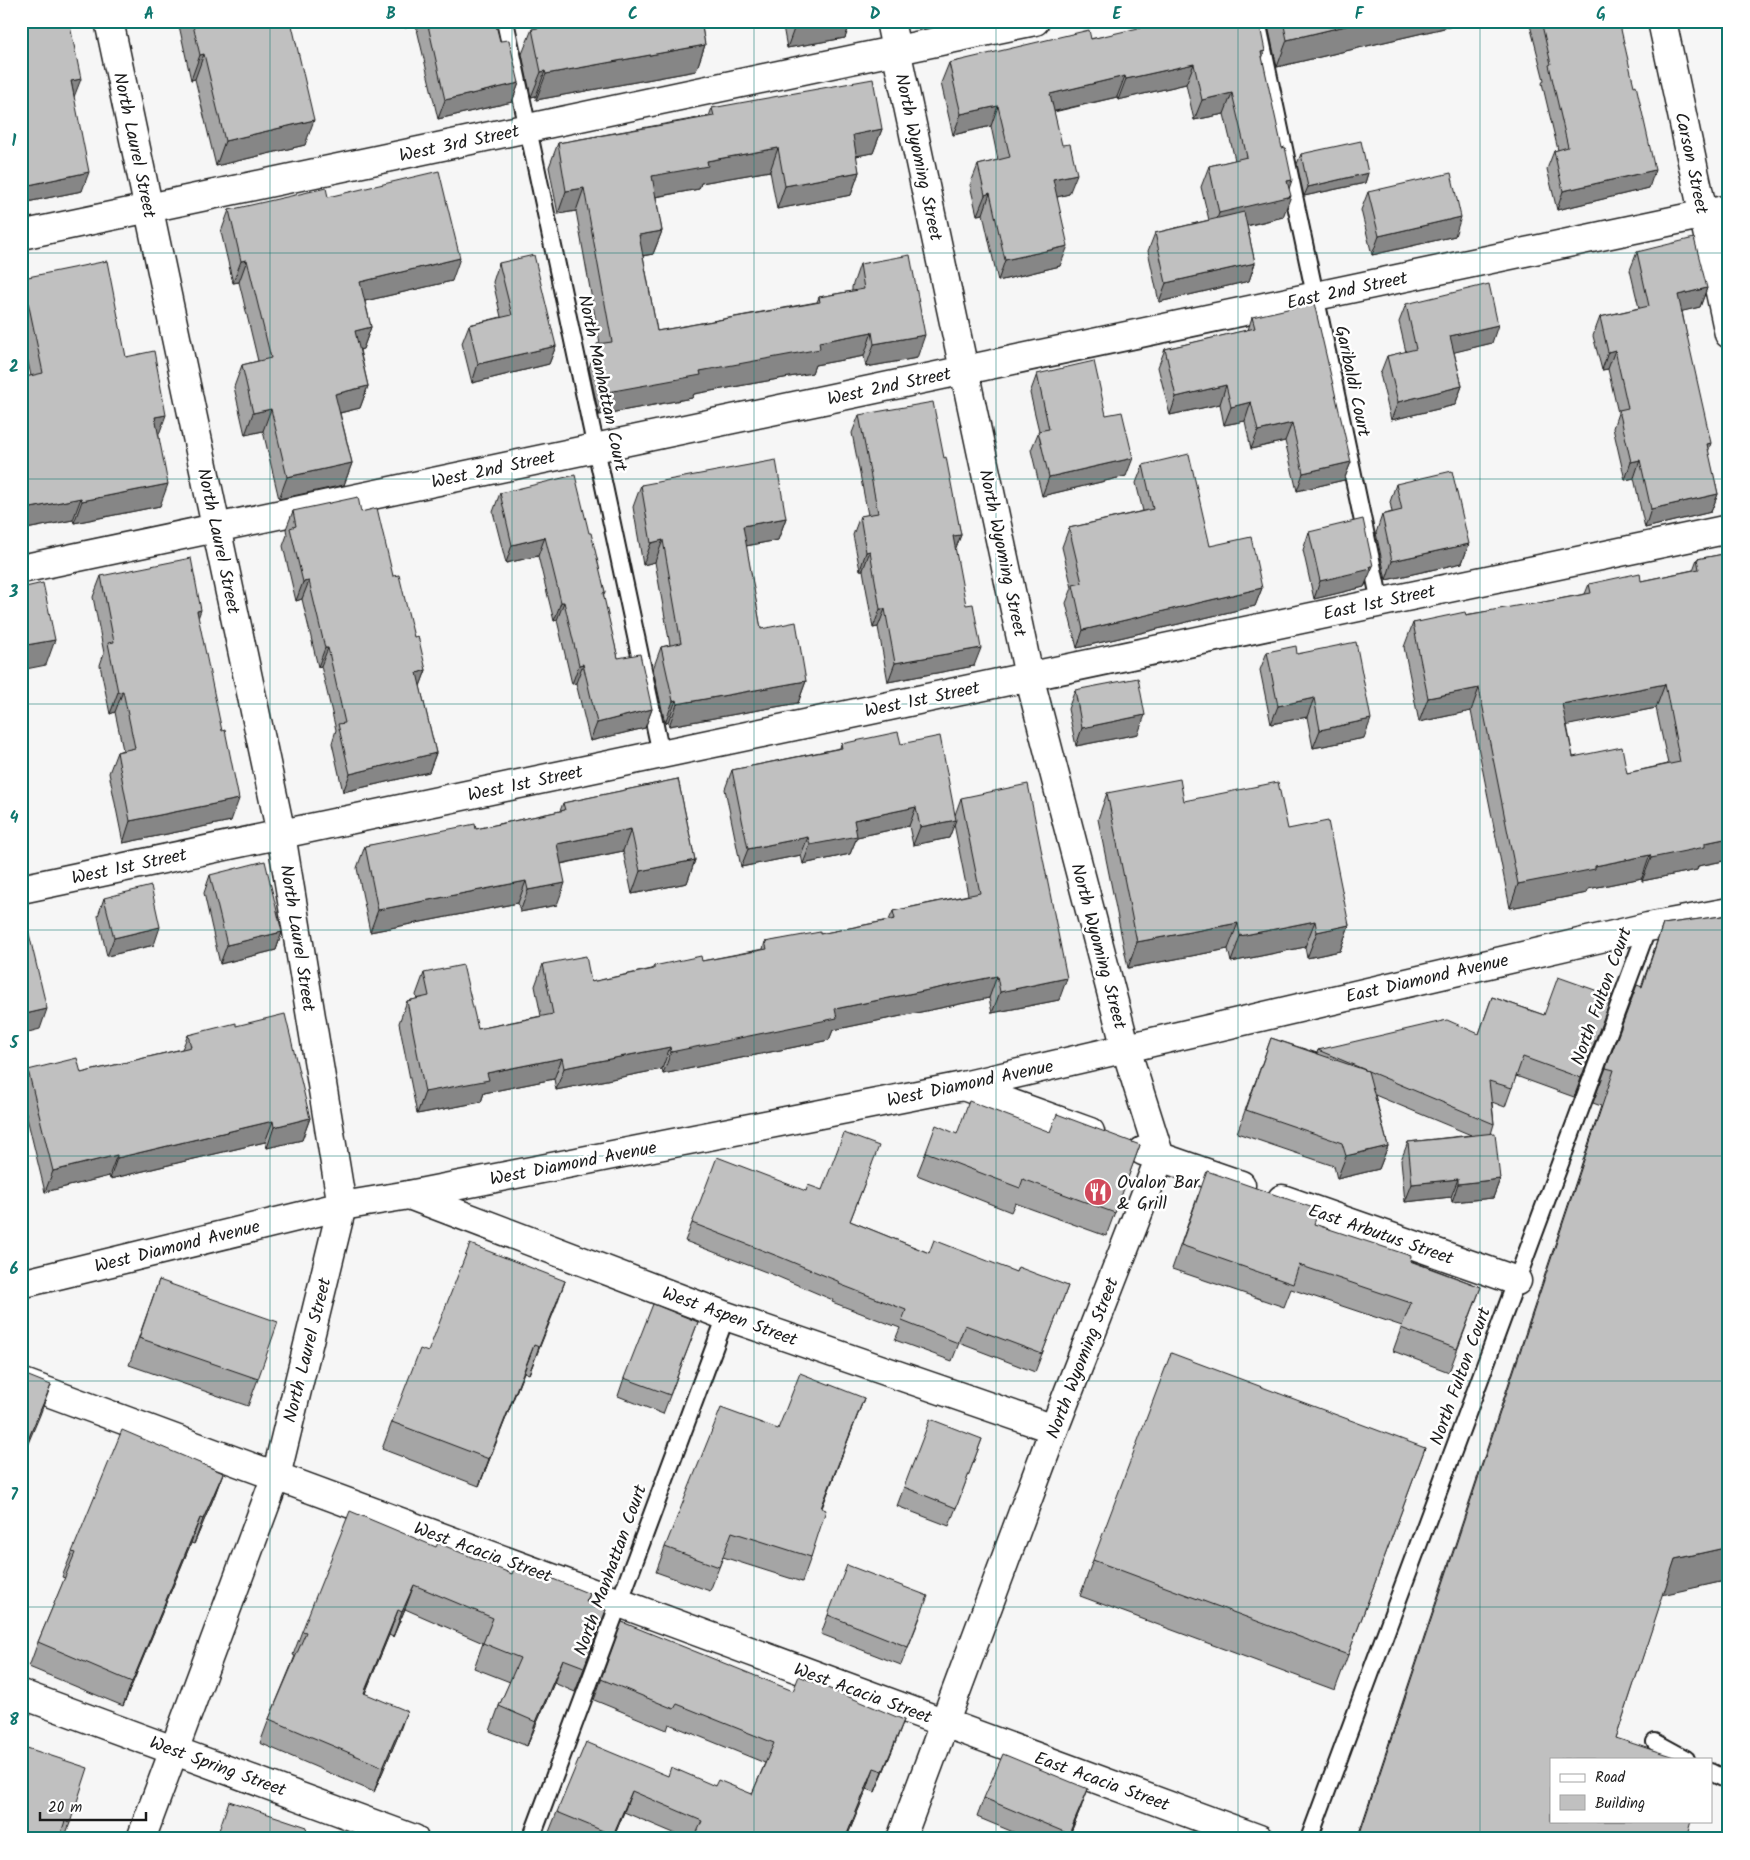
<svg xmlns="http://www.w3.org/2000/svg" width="1750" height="1860" font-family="Kalam,sans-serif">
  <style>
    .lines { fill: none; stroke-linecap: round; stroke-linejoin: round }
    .lane-casing { stroke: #1c1c1c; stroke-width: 20 }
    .street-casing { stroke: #1c1c1c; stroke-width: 31 }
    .secondary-casing { stroke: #1c1c1c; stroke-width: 31 }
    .lane { stroke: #fff; stroke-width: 16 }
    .street { stroke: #fff; stroke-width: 28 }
    .secondary { stroke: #fff; stroke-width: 28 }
    .wall { fill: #a5a5a5; stroke: #1c1c1c; fill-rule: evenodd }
    .shaded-wall { fill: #868686; stroke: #1c1c1c }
    .building { fill: #c0c0c0; stroke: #1c1c1c; fill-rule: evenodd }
    .grid { fill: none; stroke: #0f766e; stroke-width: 1; stroke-opacity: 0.55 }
    .labels { text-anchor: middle; stroke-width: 5; stroke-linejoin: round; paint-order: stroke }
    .street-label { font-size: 18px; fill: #1c1c1c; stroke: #fff }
    .poi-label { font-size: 18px; fill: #1c1c1c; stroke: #fff; text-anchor: start }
    .neatline { fill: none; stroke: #0f766e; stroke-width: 2 }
    .grid-label { font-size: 16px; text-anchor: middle; font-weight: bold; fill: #0f766e }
  </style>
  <rect width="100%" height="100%" fill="#f6f6f6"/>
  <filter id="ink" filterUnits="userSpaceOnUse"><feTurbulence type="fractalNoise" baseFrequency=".02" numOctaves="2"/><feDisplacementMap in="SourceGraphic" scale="10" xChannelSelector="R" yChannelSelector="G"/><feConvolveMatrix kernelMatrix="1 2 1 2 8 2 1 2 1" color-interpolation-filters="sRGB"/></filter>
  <g filter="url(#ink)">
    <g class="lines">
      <defs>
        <path id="lane" d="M 505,21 L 661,754
          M 1257,21 L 1380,602
          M 1655,1742 L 1686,1759
          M 1711,1772 L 1729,1781
          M 531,1839 L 726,1316
          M 1309,1839 L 1648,927"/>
        <path id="street" d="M 109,21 L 281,834 L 342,1206 L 276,1476 L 141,1839
          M 890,21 L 1029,676 L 1126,1049 L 1160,1157 L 1054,1429 L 901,1839
          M 1662,21 L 1729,334
          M 21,235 L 1035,21
          M 21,569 L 1729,209
          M 21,889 L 1729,529
          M 963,1086 L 1090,1132
          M 1143,1151 L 1241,1185
          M 409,1195 L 726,1316 L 1054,1429
          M 1282,1199 L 1517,1281
          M 21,1382 L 1259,1839
          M 21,1694 L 414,1839"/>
        <path id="secondary" d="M 21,1284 L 342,1206 L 409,1195 L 963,1086 L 1648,927 L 1729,912"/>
      </defs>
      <!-- lane casing -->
      <use href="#lane" class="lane-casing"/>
      <!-- street casing -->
      <use href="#street" class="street-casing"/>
      <!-- secondary casing -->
      <use href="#secondary" class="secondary-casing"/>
      <!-- lane -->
      <use href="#lane" class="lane"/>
      <!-- street -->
      <use href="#street" class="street"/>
      <!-- secondary -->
      <use href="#secondary" class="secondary"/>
    </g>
    <!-- wall -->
    <path class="wall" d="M 21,21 L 74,97 L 82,191 L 22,203 L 21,197 Z
      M 178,21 L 291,21 L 305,145 L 216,166 L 195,79 L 191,80 Z
      M 403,21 L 495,21 L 500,41 L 519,83 L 512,102 L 438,119 L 416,25 L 405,28 Z
      M 549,21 L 701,21 L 705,45 L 696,71 L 536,100 L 536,96 L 531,97 L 522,54 L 532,29 L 549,26 Z
      M 782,21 L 851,21 L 845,38 L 787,48 Z
      M 930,21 L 956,21 L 931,27 Z
      M 1267,21 L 1458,21 L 1457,25 L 1277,67 Z
      M 1529,21 L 1619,21 L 1649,188 L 1557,210 L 1547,169 L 1554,151 L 1558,150 L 1542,83 L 1544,80 Z
      M 1725,21 L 1729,21 L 1729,40 Z
      M 1165,26 L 1262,58 L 1289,189 L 1283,217 L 1247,226 L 1255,263 L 1249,281 L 1159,302 L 1148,251 L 1155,233 L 1209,220 L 1201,187 L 1209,166 L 1235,160 L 1224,114 L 1194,120 L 1186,84 L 1118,100 L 1117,97 L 1054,112 L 1069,194 L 1057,197 L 1060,266 L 998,281 L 983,214 L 977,215 L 970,185 L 978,165 L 998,160 L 991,126 L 953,135 L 941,83 L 949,63 Z
      M 712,108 L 882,129 L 873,153 L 856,156 L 859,172 L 851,195 L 777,209 L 770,171 L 701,183 L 699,189 L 656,197 L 662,231 L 653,254 L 643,256 L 657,331 L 817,302 L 819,297 L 852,291 L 852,287 L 860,264 L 917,358 L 866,367 L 864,356 L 815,365 L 812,373 L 694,394 L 692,398 L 599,415 L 589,368 L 597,344 L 600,344 L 576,211 L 558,214 L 549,167 L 558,143 L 709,116 Z
      M 1301,154 L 1368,173 L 1365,183 L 1304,196 L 1297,164 Z
      M 1368,192 L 1455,236 L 1372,255 L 1361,210 Z
      M 328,197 L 452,281 L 365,301 L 371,327 L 363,349 L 360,350 L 368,386 L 360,408 L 340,413 L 352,463 L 344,485 L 279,499 L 263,431 L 245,435 L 234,387 L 242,365 L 258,361 L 239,282 L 233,283 L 221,232 L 229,210 Z
      M 1637,252 L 1707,288 L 1700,307 L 1682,311 L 1708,452 L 1718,494 L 1711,512 L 1645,528 L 1634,478 L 1625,480 L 1613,428 L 1618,413 L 1608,369 L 1602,370 L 1593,336 L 1600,317 L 1639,308 L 1630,270 Z
      M 499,263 L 556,346 L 549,364 L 472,383 L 462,343 L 469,325 L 501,317 L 493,282 Z
      M 23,278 L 126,357 L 159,436 L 160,506 L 74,523 L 73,520 L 21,530 L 21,378 L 31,376 L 21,329 L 21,284 Z
      M 1406,304 L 1492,343 L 1454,352 L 1462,386 L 1455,405 L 1391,420 L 1380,374 L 1387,356 L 1406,352 L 1399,322 Z
      M 1252,317 L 1351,462 L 1344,480 L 1297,491 L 1285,441 L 1251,449 L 1245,421 L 1224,425 L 1220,404 L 1170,415 L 1158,367 L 1165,349 L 1248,330 Z
      M 1037,374 L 1106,415 L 1126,476 L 1042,496 L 1031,450 L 1039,431 L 1030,393 Z
      M 859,415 L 944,458 L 961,535 L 955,549 L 974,666 L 888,682 L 878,627 L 873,628 L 863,570 L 860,570 L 853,535 L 860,516 L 868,515 L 852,433 Z
      M 1143,465 L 1210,546 L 1262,588 L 1255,606 L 1077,648 L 1066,603 L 1072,588 L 1062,547 L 1069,528 L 1143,511 L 1136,483 Z
      M 1396,484 L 1469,544 L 1462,563 L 1386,580 L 1376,533 L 1382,515 L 1392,512 L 1390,502 Z
      M 641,485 L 786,518 L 778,540 L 746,546 L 761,629 L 806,681 L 798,703 L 669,726 L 668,722 L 665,723 L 653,669 L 661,647 L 670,645 L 655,562 L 643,565 L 633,507 Z
      M 500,493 L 589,533 L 605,592 L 603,596 L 618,658 L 652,709 L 645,728 L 590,741 L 576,683 L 572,684 L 557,620 L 554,621 L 538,556 L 506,563 L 493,512 Z
      M 293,511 L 361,512 L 393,576 L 414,637 L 426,670 L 420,686 L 436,753 L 429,772 L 343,792 L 332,743 L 336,730 L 321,666 L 318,667 L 302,599 L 296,601 L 283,546 L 287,535 L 286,529 Z
      M 1309,532 L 1366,584 L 1364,587 L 1314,599 L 1303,550 Z
      M 1729,553 L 1729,860 L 1698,866 L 1697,870 L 1642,881 L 1642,878 L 1588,889 L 1587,893 L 1510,908 L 1471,711 L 1419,722 L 1404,647 L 1413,623 L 1528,605 L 1585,594 L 1589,584 L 1641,581 L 1693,570 L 1697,559 ZM 1656,708 L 1668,764 L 1627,773 L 1573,757 L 1567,725 Z
      M 101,576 L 198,617 L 231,821 L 123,843 L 109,773 L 117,752 L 123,750 L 115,712 L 110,714 L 100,665 L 104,653 L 93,597 Z
      M 1267,652 L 1297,654 L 1364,738 L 1313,748 L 1307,717 L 1271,724 L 1260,670 Z
      M 1075,690 L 1138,734 L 1076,746 L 1068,709 Z
      M 841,744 L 901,744 L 955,815 L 961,798 L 1059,1000 L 992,1013 L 989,998 L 833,1030 L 829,1040 L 663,1074 L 662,1069 L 556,1090 L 554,1079 L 484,1093 L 481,1102 L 417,1114 L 399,1023 L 407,1001 L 417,999 L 416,995 L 424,973 L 478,1029 L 541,1016 L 535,986 L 543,964 L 591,982 L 652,969 L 654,966 L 702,961 L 763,949 L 765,942 L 820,934 L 889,920 L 893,911 L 968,895 L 954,824 L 949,838 L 913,845 L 909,826 L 857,837 L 850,854 L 803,864 L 801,855 L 741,867 L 725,789 L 732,770 L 840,748 Z
      M 678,779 L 695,860 L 687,883 L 632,894 L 623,851 L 561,864 L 557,905 L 520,912 L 518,903 L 370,932 L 357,868 L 365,846 L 476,829 L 560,811 L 563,803 Z
      M 1107,793 L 1184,801 L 1288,829 L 1349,925 L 1340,951 L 1307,958 L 1305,947 L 1231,962 L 1228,949 L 1128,968 L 1098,819 Z
      M 210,875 L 282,932 L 276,950 L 220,964 L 204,893 Z
      M 104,898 L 154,945 L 107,956 L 98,916 Z
      M 1729,915 L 1729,1580 L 1663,1594 L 1616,1738 L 1686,1839 L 1357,1839 L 1601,1106 L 1593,1103 L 1606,1068 L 1641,987 L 1663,924 Z
      M 1612,996 L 1574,1097 L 1516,1076 L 1505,1107 L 1492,1102 L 1494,1124 L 1491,1134 L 1500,1179 L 1493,1198 L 1452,1202 L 1451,1197 L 1405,1202 L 1401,1160 L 1408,1142 L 1471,1135 L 1375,1095 L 1388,1146 L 1379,1169 L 1337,1179 L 1334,1166 L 1237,1133 L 1271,1038 L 1317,1053 L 1318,1050 L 1479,1034 L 1492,997 L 1544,1015 Z
      M 236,1026 L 310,1118 L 302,1140 L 267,1148 L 265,1142 L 110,1179 L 109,1176 L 45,1192 L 21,1093 L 21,1089 L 28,1070 L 81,1073 L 182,1049 L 188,1035 Z
      M 1050,1132 L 1140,1145 L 1106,1236 L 1015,1203 L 1011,1212 L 917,1175 L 926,1152 L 957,1134 Z
      M 872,1164 L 850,1221 L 929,1253 L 1016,1272 L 1068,1286 L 1035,1372 L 959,1343 L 952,1361 L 895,1340 L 900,1328 L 832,1302 L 833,1300 L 774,1275 L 685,1241 L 692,1223 L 806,1191 L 822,1190 Z
      M 1198,1195 L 1314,1224 L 1481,1287 L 1449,1372 L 1393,1351 L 1402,1326 L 1291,1289 L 1284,1307 L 1172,1269 Z
      M 159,1280 L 258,1379 L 248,1406 L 129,1365 Z
      M 565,1281 L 529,1374 L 524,1372 L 479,1486 L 382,1449 L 392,1422 L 428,1352 Z
      M 698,1322 L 663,1414 L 618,1396 L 624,1378 Z
      M 864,1398 L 822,1508 L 811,1557 L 802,1582 L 723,1557 L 710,1591 L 656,1572 L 665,1547 L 778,1429 Z
      M 982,1439 L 949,1526 L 897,1506 L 904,1487 Z
      M 1425,1448 L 1335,1690 L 1080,1596 L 1093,1560 Z
      M 223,1473 L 214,1497 L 194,1544 L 191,1543 L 123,1706 L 29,1667 L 38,1642 L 65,1578 L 62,1577 L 72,1552 Z
      M 436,1547 L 512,1574 L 590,1594 L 587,1602 L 606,1610 L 575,1692 L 554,1683 L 527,1746 L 490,1731 L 499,1706 L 510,1682 L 474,1668 L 483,1643 L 405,1609 L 393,1637 L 389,1635 L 365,1693 L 398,1736 L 374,1792 L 260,1743 L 269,1719 L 295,1656 L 293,1655 L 302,1631 Z
      M 828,1615 L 921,1615 L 901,1665 L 821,1634 Z
      M 622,1622 L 896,1741 L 875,1792 L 867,1789 L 846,1839 L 688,1839 L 624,1812 L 613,1839 L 564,1839 L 549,1832 L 557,1812 L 668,1776 L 752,1794 L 765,1763 L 669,1724 L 667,1730 L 594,1700 Z
      M 21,1746 L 70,1823 L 64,1839 L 21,1839 Z
      M 984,1798 L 1081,1808 L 1068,1839 L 1030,1839 L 977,1817 Z"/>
    <!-- shaded-wall -->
    <path class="shaded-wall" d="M 407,21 L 418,21 L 416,25 L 405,28 Z
      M 840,21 L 851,21 L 845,38 L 787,48 L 794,29 Z
      M 933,21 L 956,21 L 931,27 Z
      M 1366,21 L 1458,21 L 1457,25 L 1277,67 L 1287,40 Z
      M 705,45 L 696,71 L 536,100 L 546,74 Z
      M 1265,51 L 1257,71 L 1261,52 Z
      M 204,54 L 195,79 L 191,80 L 200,55 Z
      M 1194,64 L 1186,84 L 1118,100 L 1126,79 Z
      M 545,71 L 536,96 L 531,97 L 541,72 Z
      M 1125,76 L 1117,97 L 1042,114 L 1050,94 Z
      M 81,79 L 74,97 L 71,81 Z
      M 519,83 L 512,102 L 438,119 L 445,100 Z
      M 1232,93 L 1224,114 L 1194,120 L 1202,100 Z
      M 998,106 L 991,126 L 953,135 L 961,114 Z
      M 314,120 L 305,145 L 216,166 L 225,141 Z
      M 882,129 L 873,153 L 844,158 L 853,135 Z
      M 778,148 L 770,171 L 701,183 L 699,189 L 643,199 L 652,176 L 707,161 Z
      M 1655,170 L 1649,188 L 1557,210 L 1563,191 Z
      M 89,172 L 82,191 L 22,203 L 29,185 Z
      M 859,172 L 851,195 L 777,209 L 785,186 Z
      M 1368,173 L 1365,183 L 1304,196 L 1308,187 Z
      M 1077,174 L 1069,194 L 1045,200 L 1053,179 Z
      M 1292,180 L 1286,198 L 1291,196 L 1283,217 L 1212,234 L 1219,213 L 1287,181 Z
      M 584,188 L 576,211 L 558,214 L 566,191 Z
      M 990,193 L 983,214 L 977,215 L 985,195 Z
      M 1461,217 L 1455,236 L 1372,255 L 1379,236 Z
      M 662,231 L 653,254 L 630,258 L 639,235 Z
      M 1068,246 L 1060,266 L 998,281 L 1005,260 Z
      M 460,258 L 452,281 L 352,304 L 360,282 Z
      M 247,260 L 239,282 L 233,283 L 241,261 Z
      M 1255,263 L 1249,281 L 1159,302 L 1166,283 Z
      M 1707,288 L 1700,307 L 1671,314 L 1678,295 Z
      M 1498,325 L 1492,343 L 1443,355 L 1450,336 Z
      M 371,327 L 363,349 L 347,353 L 355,331 Z
      M 872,332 L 864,356 L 815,365 L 812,373 L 694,394 L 692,398 L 599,415 L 608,392 L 700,371 L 819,342 Z
      M 925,335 L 917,358 L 866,367 L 874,344 Z
      M 556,346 L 549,364 L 472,383 L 478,364 Z
      M 1615,350 L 1608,369 L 1602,370 L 1608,352 Z
      M 1226,385 L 1220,404 L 1170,415 L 1176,397 Z
      M 368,386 L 360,408 L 327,416 L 335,394 Z
      M 1462,386 L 1455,405 L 1391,420 L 1398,402 Z
      M 1251,402 L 1245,421 L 1224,425 L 1231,407 Z
      M 271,409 L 263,431 L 245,435 L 253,413 Z
      M 166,415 L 158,437 L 155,417 Z
      M 1292,423 L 1285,441 L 1251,449 L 1258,431 Z
      M 1711,443 L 1705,462 L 1707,444 Z
      M 1133,458 L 1126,476 L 1042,496 L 1049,477 Z
      M 1640,460 L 1634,478 L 1625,480 L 1631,462 Z
      M 1351,462 L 1344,480 L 1297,491 L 1303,473 Z
      M 352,463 L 344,485 L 279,499 L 287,477 Z
      M 168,484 L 160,506 L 74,523 L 82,501 Z
      M 1718,494 L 1711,512 L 1645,528 L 1651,509 Z
      M 81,498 L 73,520 L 21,530 L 21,510 Z
      M 786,518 L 778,540 L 735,548 L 743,526 Z
      M 961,535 L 954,553 L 953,536 Z
      M 545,537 L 538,556 L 506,563 L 512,545 Z
      M 663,540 L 655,562 L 643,565 L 651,543 Z
      M 1469,544 L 1462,563 L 1386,580 L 1392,561 Z
      M 870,551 L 863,570 L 860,570 L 866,552 Z
      M 1370,566 L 1373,566 L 1364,587 L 1314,599 L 1320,581 Z
      M 309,581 L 302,599 L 296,601 L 303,582 Z
      M 1262,588 L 1255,606 L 1077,648 L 1083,630 Z
      M 561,602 L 564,602 L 557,620 L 554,621 Z
      M 880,609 L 885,609 L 878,627 L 873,628 Z
      M 201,610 L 193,632 L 197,611 Z
      M 55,640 L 46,665 L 21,670 L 21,646 Z
      M 325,648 L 328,648 L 321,666 L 318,667 Z
      M 981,648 L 974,666 L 888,682 L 895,663 Z
      M 583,664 L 576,683 L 572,684 L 579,665 Z
      M 426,670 L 419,689 L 417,673 Z
      M 806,681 L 798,703 L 669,726 L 677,704 Z
      M 1665,684 L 1656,708 L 1554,728 L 1562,704 Z
      M 1479,688 L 1471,711 L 1419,722 L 1428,698 Z
      M 123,691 L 115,712 L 110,714 L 118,692 Z
      M 1314,698 L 1307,717 L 1271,724 L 1278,706 Z
      M 676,700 L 668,722 L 665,723 L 673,701 Z
      M 652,709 L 645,728 L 590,741 L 597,723 Z
      M 1145,715 L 1138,734 L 1076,746 L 1082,728 Z
      M 1371,719 L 1364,738 L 1313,748 L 1320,730 Z
      M 436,753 L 429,772 L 343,792 L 350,774 Z
      M 239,799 L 231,821 L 123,843 L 130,821 Z
      M 916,807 L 909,826 L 857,837 L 850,854 L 803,864 L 810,845 L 854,820 Z
      M 956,820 L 949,838 L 913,845 L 920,827 Z
      M 631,829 L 623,851 L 549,866 L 557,844 Z
      M 808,837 L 801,855 L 741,867 L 748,849 Z
      M 1729,838 L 1729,860 L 1698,866 L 1697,870 L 1642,881 L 1651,858 L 1705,843 Z
      M 1650,855 L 1642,878 L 1588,889 L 1587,893 L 1510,908 L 1518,884 L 1595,866 Z
      M 695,860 L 687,883 L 632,894 L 640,871 Z
      M 526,881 L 518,903 L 370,932 L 378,910 Z
      M 565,883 L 557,905 L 520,912 L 528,890 Z
      M 1315,921 L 1305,947 L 1231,962 L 1240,936 Z
      M 1238,923 L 1228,949 L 1128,968 L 1137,942 Z
      M 1349,925 L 1340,951 L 1307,958 L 1317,932 Z
      M 160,927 L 154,945 L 107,956 L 114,938 Z
      M 282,932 L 276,950 L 220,964 L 227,945 Z
      M 997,976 L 989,998 L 833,1030 L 829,1040 L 663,1074 L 671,1052 L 835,1009 Z
      M 1067,978 L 1059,1000 L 992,1013 L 1000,992 Z
      M 47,1009 L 40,1029 L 21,1034 L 21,1015 Z
      M 670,1047 L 662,1069 L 556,1090 L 564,1068 Z
      M 562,1058 L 554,1079 L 484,1093 L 481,1102 L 417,1114 L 425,1092 L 487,1073 Z
      M 310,1118 L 302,1140 L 267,1148 L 274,1127 Z
      M 273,1121 L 265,1142 L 110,1179 L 117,1158 Z
      M 1388,1146 L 1379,1169 L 1337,1179 L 1346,1156 Z
      M 117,1155 L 109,1176 L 45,1192 L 53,1171 Z
      M 1458,1179 L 1451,1197 L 1405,1202 L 1412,1184 Z
      M 1500,1179 L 1493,1198 L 1452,1202 L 1458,1184 Z
      M 565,1281 L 555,1309 L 529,1374 L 539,1347 Z
      M 534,1345 L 524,1372 L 479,1486 L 489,1459 Z
      M 51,1385 L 40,1415 L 21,1460 L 21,1456 Z
      M 864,1398 L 855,1422 L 812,1533 L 821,1508 Z
      M 223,1473 L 214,1497 L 194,1544 L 203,1519 Z
      M 200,1518 L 191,1543 L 123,1706 L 132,1682 Z
      M 1729,1547 L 1729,1580 L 1662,1595 L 1675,1559 Z
      M 414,1585 L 405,1609 L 393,1637 L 402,1612 Z
      M 398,1610 L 389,1635 L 355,1718 L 364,1693 Z
      M 563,1659 L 554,1683 L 527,1746 L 536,1722 Z
      M 407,1711 L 398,1736 L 374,1792 L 383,1767 Z
      M 904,1720 L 896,1741 L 875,1792 L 883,1771 Z
      M 874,1768 L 867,1789 L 846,1839 L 845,1839 Z
      M 1088,1789 L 1081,1808 L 1068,1839 L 1067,1839 Z
      M 632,1791 L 624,1812 L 613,1839 L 612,1839 Z"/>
    <!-- building -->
    <path class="building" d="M 21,21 L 69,21 L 81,79 L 71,81 L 89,172 L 29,185 L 21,146 Z
      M 192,21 L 291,21 L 314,120 L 225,141 L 204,54 L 200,55 Z
      M 427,21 L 495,21 L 500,41 L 509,40 L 519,83 L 445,100 Z
      M 563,21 L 701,21 L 705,45 L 546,74 L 545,71 L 541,72 L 532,29 L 563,23 Z
      M 792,21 L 840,21 L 794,29 Z
      M 1186,21 L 1259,21 L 1265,51 L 1261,52 L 1282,148 L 1285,147 L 1292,180 L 1287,181 L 1291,196 L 1219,213 L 1209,166 L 1247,157 L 1232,93 L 1202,100 L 1194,64 L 1126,79 L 1125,76 L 1050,94 L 1062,145 L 1070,144 L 1077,174 L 1053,179 L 1068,246 L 1005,260 L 990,193 L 985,195 L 978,165 L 1010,157 L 998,106 L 961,114 L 949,63 L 1089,30 L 1091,39 L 1164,22 L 1165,26 Z
      M 1283,21 L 1366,21 L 1287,40 Z
      M 1541,21 L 1619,21 L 1634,86 L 1636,85 L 1655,170 L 1563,191 L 1554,151 L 1568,147 L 1549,65 L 1551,64 Z
      M 873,79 L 882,129 L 853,135 L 859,172 L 785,186 L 778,148 L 707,161 L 708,166 L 652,176 L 662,231 L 639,235 L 657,331 L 820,302 L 819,297 L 864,289 L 860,264 L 910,255 L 925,335 L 874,344 L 872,332 L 819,342 L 820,349 L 700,371 L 701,375 L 608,392 L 597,344 L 612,342 L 584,188 L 566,191 L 558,143 L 714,116 L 712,108 Z
      M 1361,141 L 1368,173 L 1308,187 L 1301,154 Z
      M 439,171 L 460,258 L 360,282 L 371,327 L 355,331 L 368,386 L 335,394 L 352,463 L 287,477 L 271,409 L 253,413 L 242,365 L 271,358 L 247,260 L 241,261 L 229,210 L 326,188 L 328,197 Z
      M 1451,173 L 1461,217 L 1379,236 L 1368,192 Z
      M 1244,212 L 1255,263 L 1166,283 L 1155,233 Z
      M 1694,238 L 1707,288 L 1678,295 L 1711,443 L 1707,444 L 1718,494 L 1651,509 L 1640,460 L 1631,462 L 1619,410 L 1628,408 L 1615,350 L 1608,352 L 1600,317 L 1649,306 L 1637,252 Z
      M 534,255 L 556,346 L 478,364 L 469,325 L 512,315 L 499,263 Z
      M 107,261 L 126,357 L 154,351 L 166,415 L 155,417 L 168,484 L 82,501 L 81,498 L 21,510 L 21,450 L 25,449 L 21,431 L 21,378 L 43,373 L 23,278 Z
      M 1489,284 L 1498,325 L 1450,336 L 1462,386 L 1398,402 L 1387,356 L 1416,349 L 1406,304 Z
      M 1314,303 L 1351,462 L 1303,473 L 1292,423 L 1258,431 L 1251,402 L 1231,407 L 1226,385 L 1176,397 L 1165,349 L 1255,328 L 1252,317 Z
      M 1094,361 L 1106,415 L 1122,412 L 1133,458 L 1049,477 L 1038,431 L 1049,429 L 1037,374 Z
      M 933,402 L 944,458 L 946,457 L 961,535 L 953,536 L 966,605 L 973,604 L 981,648 L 895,663 L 885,609 L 880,609 L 870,551 L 866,552 L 860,516 L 878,513 L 859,415 Z
      M 1189,454 L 1210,546 L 1251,537 L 1262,588 L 1083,630 L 1073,585 L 1082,583 L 1069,528 L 1153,509 L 1143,465 Z
      M 776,460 L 786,518 L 743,526 L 761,629 L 796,622 L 806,681 L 677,704 L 676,700 L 673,701 L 661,647 L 681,643 L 663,540 L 651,543 L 641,485 Z
      M 1452,471 L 1469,544 L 1392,561 L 1382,515 L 1402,510 L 1396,484 Z
      M 575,475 L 589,533 L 591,533 L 605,592 L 603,593 L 618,658 L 640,654 L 652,709 L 597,723 L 583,664 L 579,665 L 564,602 L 561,602 L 545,537 L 512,545 L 500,493 Z
      M 358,497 L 361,512 L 377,508 L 393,576 L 399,575 L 414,637 L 418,636 L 426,670 L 417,673 L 436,753 L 350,774 L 338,724 L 345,723 L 328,648 L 325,648 L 309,581 L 303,582 L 290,528 L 296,526 L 293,511 Z
      M 1363,519 L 1373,566 L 1370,566 L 1371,569 L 1320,581 L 1309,532 Z
      M 1729,553 L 1729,838 L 1705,843 L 1705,847 L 1651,858 L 1650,855 L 1595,866 L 1595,869 L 1518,884 L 1479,688 L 1428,698 L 1413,623 L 1465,612 L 1466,615 L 1527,604 L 1528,605 L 1591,593 L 1589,584 L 1640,573 L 1641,581 L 1699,569 L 1697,559 ZM 1665,684 L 1680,762 L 1627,773 L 1622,747 L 1573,757 L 1562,704 Z
      M 191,558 L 201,610 L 197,611 L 222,731 L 225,730 L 239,799 L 130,821 L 117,752 L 135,748 L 123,691 L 118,692 L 108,643 L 114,642 L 101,576 Z
      M 43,583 L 55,640 L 21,646 L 21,588 Z
      M 1356,642 L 1371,719 L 1320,730 L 1314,698 L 1278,706 L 1267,652 L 1296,646 L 1297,654 Z
      M 1138,678 L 1145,715 L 1082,728 L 1075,690 Z
      M 898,732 L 901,744 L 940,736 L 956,820 L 920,827 L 916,807 L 854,820 L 857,836 L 810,845 L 808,837 L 748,849 L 732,770 L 842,748 L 841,744 Z
      M 678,779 L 695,860 L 640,871 L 631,829 L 557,844 L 565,883 L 528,890 L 526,881 L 378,910 L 365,846 L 475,824 L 476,829 L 565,810 L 563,803 Z
      M 1180,779 L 1184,801 L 1278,782 L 1288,829 L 1328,821 L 1349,925 L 1317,932 L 1315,921 L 1240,936 L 1238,923 L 1137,942 L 1107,793 Z
      M 1028,784 L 1067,978 L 1000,992 L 997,976 L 835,1009 L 837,1018 L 671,1052 L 670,1047 L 564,1068 L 562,1058 L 487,1073 L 489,1080 L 425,1092 L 407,1001 L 429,996 L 424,973 L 463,965 L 478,1029 L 553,1014 L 543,964 L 586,956 L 591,982 L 654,969 L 654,966 L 701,956 L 702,961 L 767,949 L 765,942 L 820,932 L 820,934 L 895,919 L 893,911 L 980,893 L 961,798 Z
      M 265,861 L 282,932 L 227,945 L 210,875 Z
      M 151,886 L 160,927 L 114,938 L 104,898 Z
      M 24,913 L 47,1009 L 21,1015 L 21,914 Z
      M 1729,915 L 1729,1547 L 1675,1559 L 1616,1738 L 1680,1759 L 1551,1759 L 1551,1821 L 1691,1821 L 1686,1839 L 1358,1839 L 1614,1070 L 1606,1068 L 1637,985 L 1642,987 L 1663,924 Z
      M 1558,977 L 1612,996 L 1581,1078 L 1523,1057 L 1512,1088 L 1489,1081 L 1494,1124 L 1318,1050 L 1447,1020 L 1479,1034 L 1492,997 L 1544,1015 Z
      M 285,1014 L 310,1118 L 274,1127 L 273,1121 L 117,1158 L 117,1155 L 53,1171 L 28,1070 L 77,1058 L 81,1073 L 191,1047 L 188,1035 L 236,1023 L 236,1026 Z
      M 1271,1038 L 1368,1071 L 1388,1146 L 1346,1156 L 1342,1143 L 1246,1110 Z
      M 969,1101 L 1050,1132 L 1057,1114 L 1140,1145 L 1115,1213 L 1023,1179 L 1020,1188 L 926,1152 L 936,1125 L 957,1134 Z
      M 844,1133 L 879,1146 L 850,1221 L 929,1253 L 934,1240 L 1016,1272 L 1018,1267 L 1068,1286 L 1042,1354 L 965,1325 L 958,1343 L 902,1321 L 906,1310 L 839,1284 L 840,1282 L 780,1257 L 692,1223 L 717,1157 L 806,1191 L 808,1185 L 822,1190 Z
      M 1495,1133 L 1500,1179 L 1458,1184 L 1458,1179 L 1412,1184 L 1408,1142 Z
      M 1207,1171 L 1319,1210 L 1314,1224 L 1411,1256 L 1410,1261 L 1481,1287 L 1457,1349 L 1401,1328 L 1411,1303 L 1299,1265 L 1293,1284 L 1181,1245 Z
      M 470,1244 L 565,1281 L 539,1347 L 534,1345 L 489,1459 L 392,1422 L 420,1349 L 428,1352 Z
      M 159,1280 L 278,1322 L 258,1379 L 139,1338 Z
      M 653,1304 L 698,1322 L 670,1395 L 624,1378 Z
      M 1171,1353 L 1425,1448 L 1348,1655 L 1093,1560 Z
      M 21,1373 L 51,1385 L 21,1456 Z
      M 800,1373 L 864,1398 L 821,1508 L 826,1510 L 811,1557 L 732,1532 L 719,1567 L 665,1547 L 721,1408 L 778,1429 Z
      M 930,1419 L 982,1439 L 956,1508 L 904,1487 Z
      M 122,1430 L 223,1473 L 203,1519 L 200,1518 L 132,1682 L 38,1642 L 75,1553 L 72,1552 Z
      M 350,1511 L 436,1547 L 438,1543 L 512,1574 L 516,1564 L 590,1594 L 586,1602 L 606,1610 L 584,1667 L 563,1659 L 536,1722 L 499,1706 L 520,1658 L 483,1643 L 493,1618 L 414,1585 L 402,1612 L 398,1610 L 364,1693 L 407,1711 L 383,1767 L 269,1719 L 306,1632 L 302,1631 Z
      M 847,1565 L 928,1596 L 908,1647 L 828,1615 Z
      M 622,1622 L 793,1691 L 799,1676 L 904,1720 L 883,1771 L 874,1768 L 845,1839 L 694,1839 L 702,1821 L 632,1791 L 613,1835 L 557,1812 L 586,1742 L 668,1776 L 671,1767 L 715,1786 L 718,1780 L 752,1794 L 774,1743 L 677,1704 L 674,1709 L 601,1679 Z
      M 21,1746 L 88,1768 L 70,1823 L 65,1821 L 59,1839 L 21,1839 Z
      M 1003,1754 L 1088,1789 L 1069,1834 L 984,1798 Z
      M 229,1801 L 307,1827 L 303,1839 L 216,1839 Z"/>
  </g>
  <!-- grid -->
  <path class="grid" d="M 270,21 L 270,1839M 512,21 L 512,1839M 754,21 L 754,1839M 996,21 L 996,1839M 1238,21 L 1238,1839M 1480,21 L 1480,1839M 21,253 L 1729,253M 21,479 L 1729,479M 21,704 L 1729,704M 21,930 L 1729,930M 21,1156 L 1729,1156M 21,1381 L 1729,1381M 21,1607 L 1729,1607"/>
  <!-- icons -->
  <defs>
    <symbol id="restaurant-disc" viewBox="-11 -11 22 22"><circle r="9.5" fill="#d1495b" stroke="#fff"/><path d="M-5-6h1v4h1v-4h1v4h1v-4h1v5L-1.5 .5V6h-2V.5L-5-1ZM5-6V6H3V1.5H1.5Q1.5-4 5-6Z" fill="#fff"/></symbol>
  </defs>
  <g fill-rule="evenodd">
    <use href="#restaurant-disc" x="1082" y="1176" width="32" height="32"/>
  </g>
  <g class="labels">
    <!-- street labels -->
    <g class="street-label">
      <text transform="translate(459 143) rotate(-12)" y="6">West 3rd Street</text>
      <text transform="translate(135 145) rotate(78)" y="6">North Laurel Street</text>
      <text transform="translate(919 157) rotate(78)" y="6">North Wyoming Street</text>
      <text transform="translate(1692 163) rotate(78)" y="6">Carson Street</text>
      <text transform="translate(1347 290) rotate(-12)" y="6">East 2nd Street</text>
      <text transform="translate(1353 381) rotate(78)" y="6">Garibaldi Court</text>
      <text transform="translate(603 383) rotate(78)" y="6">North Manhattan Court</text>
      <text transform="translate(889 386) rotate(-12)" y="6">West 2nd Street</text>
      <text transform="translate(493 469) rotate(-12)" y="6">West 2nd Street</text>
      <text transform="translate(219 541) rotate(78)" y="6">North Laurel Street</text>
      <text transform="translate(1003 553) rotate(78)" y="6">North Wyoming Street</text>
      <text transform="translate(1379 602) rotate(-12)" y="6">East 1st Street</text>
      <text transform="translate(922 699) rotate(-12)" y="6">West 1st Street</text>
      <text transform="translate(525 783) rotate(-12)" y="6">West 1st Street</text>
      <text transform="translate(129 866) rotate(-12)" y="6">West 1st Street</text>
      <text transform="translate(298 938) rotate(81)" y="6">North Laurel Street</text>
      <text transform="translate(1099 946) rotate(75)" y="6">North Wyoming Street</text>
      <text transform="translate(1427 978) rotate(-13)" y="6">East Diamond Avenue</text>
      <text transform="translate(1601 996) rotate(-70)" y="6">North Fulton Court</text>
      <text transform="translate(970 1083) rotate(-12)" y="6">West Diamond Avenue</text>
      <text transform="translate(573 1163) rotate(-11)" y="6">West Diamond Avenue</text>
      <text transform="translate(1381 1234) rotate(19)" y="6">East Arbutus Street</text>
      <text transform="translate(177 1246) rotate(-14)" y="6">West Diamond Avenue</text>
      <text transform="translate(730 1316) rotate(20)" y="6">West Aspen Street</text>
      <text transform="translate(307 1350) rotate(-76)" y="6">North Laurel Street</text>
      <text transform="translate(1082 1358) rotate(-69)" y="6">North Wyoming Street</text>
      <text transform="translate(1460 1376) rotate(-70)" y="6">North Fulton Court</text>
      <text transform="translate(483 1552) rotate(20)" y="6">West Acacia Street</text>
      <text transform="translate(610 1570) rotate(-70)" y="6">North Manhattan Court</text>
      <text transform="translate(863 1693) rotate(20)" y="6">West Acacia Street</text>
      <text transform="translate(218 1766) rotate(20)" y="6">West Spring Street</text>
      <text transform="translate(1102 1781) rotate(20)" y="6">East Acacia Street</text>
    </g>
    <!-- poi labels -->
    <g class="poi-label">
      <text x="1117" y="1188">Ovalon Bar<tspan x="1117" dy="21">&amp; Grill</tspan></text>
    </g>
  </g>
  <!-- margin -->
  <rect width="1750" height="1860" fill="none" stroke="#fff" stroke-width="55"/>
  <!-- legend -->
  <rect x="1550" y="1758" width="162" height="65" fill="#ffffff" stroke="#a4a4a4"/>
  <rect x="1560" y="1774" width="25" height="8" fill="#ffffff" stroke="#a4a4a4"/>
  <text x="1595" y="1782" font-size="15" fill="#1c1c1c">Road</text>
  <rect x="1560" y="1795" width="25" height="15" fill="#c0c0c0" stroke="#a4a4a4"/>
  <text x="1595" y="1808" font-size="15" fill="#1c1c1c">Building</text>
  <!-- scale -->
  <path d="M40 1812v8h106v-8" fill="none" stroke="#1c1c1c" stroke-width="2.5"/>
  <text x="48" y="1812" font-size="15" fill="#1c1c1c" stroke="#ffffff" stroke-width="4" paint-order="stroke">20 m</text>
  <rect x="28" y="28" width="1694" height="1804" class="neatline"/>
  <g class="grid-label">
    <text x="149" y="19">A</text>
    <text x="391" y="19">B</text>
    <text x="633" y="19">C</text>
    <text x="875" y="19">D</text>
    <text x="1117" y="19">E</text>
    <text x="1359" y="19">F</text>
    <text x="1601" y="19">G</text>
    <text x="14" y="146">1</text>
    <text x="14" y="372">2</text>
    <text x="14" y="597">3</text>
    <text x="14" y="823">4</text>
    <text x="14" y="1048">5</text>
    <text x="14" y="1274">6</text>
    <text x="14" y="1500">7</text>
    <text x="14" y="1725">8</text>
  </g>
</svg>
